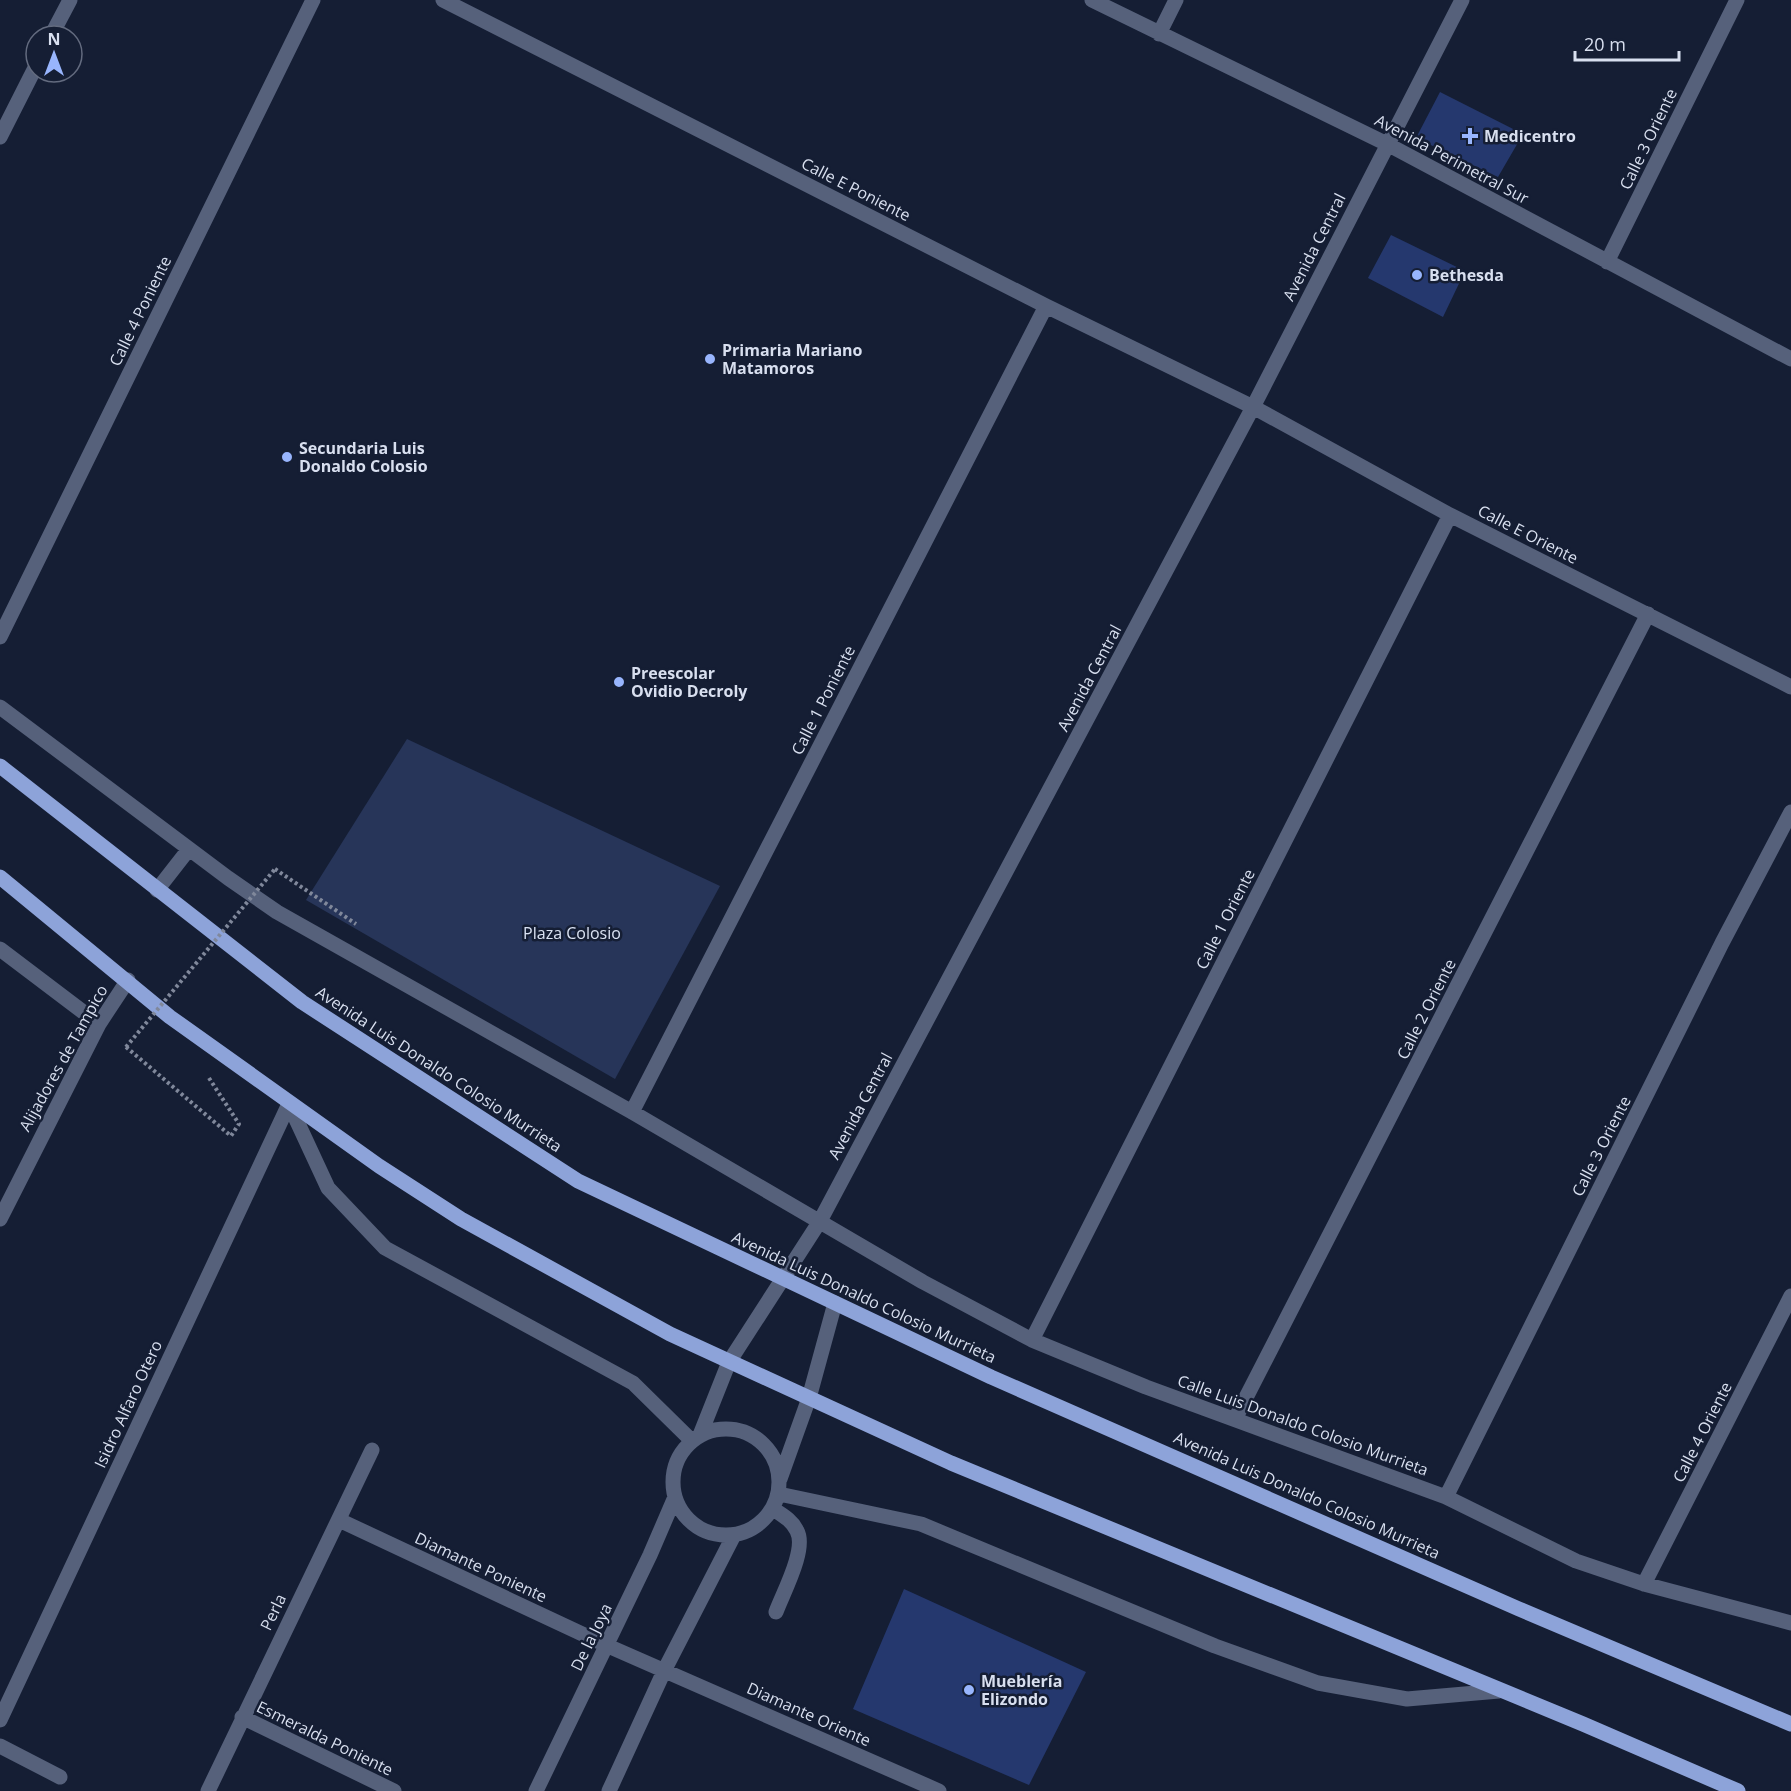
<svg xmlns="http://www.w3.org/2000/svg" width="1791" height="1791" font-family="'Open Sans',sans-serif">
  <style>
    .green { fill: #273559 }
    .building { fill: #25386e }
    .lines { fill: none; stroke-linecap: round; stroke-linejoin: round }
    .path { stroke: #80889b; stroke-width: 4; stroke-dasharray: 3 3; stroke-linecap: butt }
    .minor { stroke: #56617b; stroke-width: 15 }
    .major { stroke: #8da3d9; stroke-width: 15 }
    .path-bridge { stroke: #80889b; stroke-width: 4; stroke-dasharray: 3 3; stroke-linecap: butt }
    .poi-dot { fill: #98b5fd; stroke: #151e34; stroke-width: 2 }
    .labels { text-anchor: middle; stroke-width: 5; stroke-linejoin: round; paint-order: stroke }
    .poi-label { font-size: 16px; font-weight: bold; fill: #d8dfef; stroke: #151e34; text-anchor: start }
    .street-label { font-size: 16px; fill: #d8dfef; stroke: #151e34 }
    .park-label { font-size: 16px; fill: #dae2f3; stroke: #151e34 }
  </style>
  <rect width="100%" height="100%" fill="#151e34"/>
  <!-- green -->
  <path class="green" d="M 407,739 L 720,886 L 615,1079 L 306,900 Z"/>
  <!-- building -->
  <path class="building" d="M 1440,92 L 1523,134 L 1498,177 L 1416,138 Z
    M 1391,235 L 1465,271 L 1443,317 L 1368,278 Z
    M 904,1589 L 1086,1672 L 1029,1785 L 853,1709 Z"/>
  <g class="lines">
    <!-- path -->
    <path class="path" d="M 275,869 L 356,924
      M 126,1047 L 231,1136 L 239,1124 L 209,1078"/>
    <!-- minor -->
    <path class="minor" d="M 443,0 L 1046,306 L 1253,407 L 1450,515 L 1791,687
      M 1092,0 L 1387,144 L 1791,359
      M 1159,34 L 1176,0
      M 51,36 L 70,0
      M 0,137 L 36,66
      M 1607,262 L 1737,0
      M 0,637 L 313,0
      M 0,707 L 228,878 L 277,912 L 632,1112 L 923,1282 L 1032,1340 L 1146,1387 L 1446,1497 L 1576,1561 L 1644,1584 L 1791,1623
      M 157,890 L 189,849
      M 0,949 L 99,1024
      M 289,1104 L 328,1188 L 385,1248 L 633,1383 L 692,1441
      M 632,1112 L 1046,306
      M 0,1219 L 99,1024 L 128,980
      M 1032,1340 L 1450,515
      M 1235,1419 L 1648,614
      M673 1482a53 53 0 1 1 106 0a53 53 0 1 1-106 0Z
      M 700,1435 L 729,1362 L 820,1221 L 1253,407 L 1462,0
      M 780,1479 L 809,1398 L 835,1303
      M 779,1494 L 921,1524 L 1215,1646 L 1318,1683 L 1407,1699 L 1499,1691
      M 1446,1497 L 1722,943 L 1791,812
      M 773,1509 C 782,1515 792,1520 797,1531 C 807,1549 783,1593 776,1612
      M 339,1520 L 608,1646 L 939,1791
      M 1644,1584 L 1791,1296
      M 242,1717 L 394,1791
      M 0,1720 L 289,1104
      M 0,1746 L 60,1777
      M 208,1791 L 372,1450
      M 536,1791 L 650,1555 L 675,1497
      M 609,1791 L 665,1669 L 734,1535"/>
    <!-- major -->
    <path class="major" d="M 0,766 L 302,1002 L 578,1181 L 991,1377 L 1519,1609 L 1791,1724
      M 0,877 L 170,1017 L 379,1166 L 461,1219 L 670,1334 L 951,1463 L 1583,1724 L 1738,1791"/>
    <!-- path-bridge -->
    <path class="path-bridge" d="M 126,1047 L 275,869"/>
  </g>
  <!-- markers -->
  <g class="poi-dot">
    <path d="M1467 127h6v6h6v6h-6v6h-6v-6h-6v-6h6z"/>
    <circle cx="1417" cy="275" r="6"/>
    <circle cx="710" cy="359" r="6"/>
    <circle cx="287" cy="457" r="6"/>
    <circle cx="619" cy="682" r="6"/>
    <circle cx="969" cy="1690" r="6"/>
  </g>
  <g class="labels">
    <!-- poi labels -->
    <g class="poi-label">
      <text x="1484" y="142">Medicentro</text>
      <text x="1429" y="281">Bethesda</text>
      <text x="722" y="356">Primaria Mariano<tspan x="722" dy="18">Matamoros</tspan></text>
      <text x="299" y="454">Secundaria Luis<tspan x="299" dy="18">Donaldo Colosio</tspan></text>
      <text x="631" y="679">Preescolar<tspan x="631" dy="18">Ovidio Decroly</tspan></text>
      <text x="981" y="1687">Mueblería<tspan x="981" dy="18">Elizondo</tspan></text>
    </g>
    <!-- street labels -->
    <g class="street-label">
      <text transform="translate(1648 139) rotate(-64)" y="6">Calle 3 Oriente</text>
      <text transform="translate(1452 159) rotate(28)" y="6">Avenida Perimetral Sur</text>
      <text transform="translate(856 189) rotate(27)" y="6">Calle E Poniente</text>
      <text transform="translate(1314 247) rotate(-63)" y="6">Avenida Central</text>
      <text transform="translate(140 311) rotate(-64)" y="6">Calle 4 Poniente</text>
      <text transform="translate(1528 534) rotate(27)" y="6">Calle E Oriente</text>
      <text transform="translate(1089 678) rotate(-62)" y="6">Avenida Central</text>
      <text transform="translate(823 700) rotate(-63)" y="6">Calle 1 Poniente</text>
      <text transform="translate(1225 919) rotate(-63)" y="6">Calle 1 Oriente</text>
      <text transform="translate(1426 1009) rotate(-63)" y="6">Calle 2 Oriente</text>
      <text transform="translate(63 1058) rotate(-61)" y="6">Alijadores de Tampico</text>
      <text transform="translate(439 1069) rotate(33)" y="6">Avenida Luis Donaldo Colosio Murrieta</text>
      <text transform="translate(860 1106) rotate(-62)" y="6">Avenida Central</text>
      <text transform="translate(1601 1146) rotate(-63)" y="6">Calle 3 Oriente</text>
      <text transform="translate(864 1297) rotate(25)" y="6">Avenida Luis Donaldo Colosio Murrieta</text>
      <text transform="translate(128 1404) rotate(-65)" y="6">Isidro Alfaro Otero</text>
      <text transform="translate(1303 1425) rotate(20)" y="6">Calle Luis Donaldo Colosio Murrieta</text>
      <text transform="translate(1702 1432) rotate(-63)" y="6">Calle 4 Oriente</text>
      <text transform="translate(1307 1495) rotate(24)" y="6">Avenida Luis Donaldo Colosio Murrieta</text>
      <text transform="translate(481 1567) rotate(25)" y="6">Diamante Poniente</text>
      <text transform="translate(273 1612) rotate(-64)" y="6">Perla</text>
      <text transform="translate(591 1637) rotate(-64)" y="6">De la Joya</text>
      <text transform="translate(809 1714) rotate(24)" y="6">Diamante Oriente</text>
      <text transform="translate(325 1738) rotate(26)" y="6">Esmeralda Poniente</text>
    </g>
    <!-- park labels -->
    <g class="park-label">
      <text x="572" y="939">Plaza Colosio</text>
    </g>
  </g>
  <!-- north arrow -->
  <g transform="translate(54 54)"><circle r="28" fill="#151e34" stroke="#636b7f" stroke-width="1.5"/>
  <path d="M0-4.5L10 22L0 15L-10 22Z" fill="#98b5fd"/>
  <text y="-9" font-size="16" font-weight="bold" text-anchor="middle" fill="#d8dfef">N</text>
  </g>
  <!-- scale -->
  <path d="M1575 51v9h104v-9" fill="none" stroke="#d8dfef" stroke-width="3"/>
  <text x="1584" y="51" font-size="18" fill="#d8dfef" stroke="#151e34" stroke-width="4.5" paint-order="stroke">20 m</text>
</svg>
